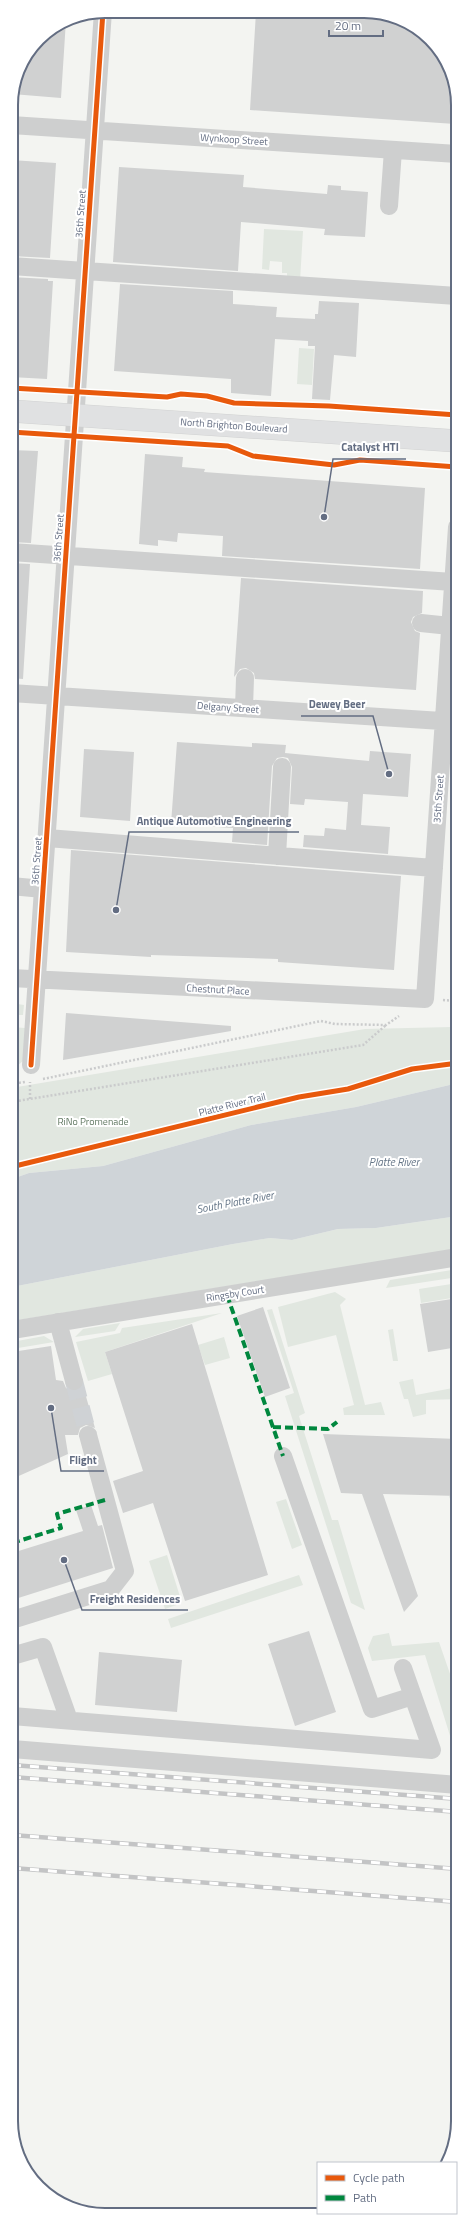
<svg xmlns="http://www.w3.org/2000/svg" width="469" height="2226" font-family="'Titillium Web',sans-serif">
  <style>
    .green { fill: #e1e7e0 }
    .water { fill: #cfd4d8 }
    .building { fill: #d0d1d1 }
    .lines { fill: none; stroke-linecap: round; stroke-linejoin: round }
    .minor-tunnel { stroke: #cfd2d5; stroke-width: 18; stroke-dasharray: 18 9; stroke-linecap: butt }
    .major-casing { stroke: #d1d2d2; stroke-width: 23 }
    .path { stroke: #cacbcc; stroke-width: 2.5; stroke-dasharray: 2 2; stroke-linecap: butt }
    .minor { stroke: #cecfcf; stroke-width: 18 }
    .major { stroke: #e0e1e2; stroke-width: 22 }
    .rail-casing { stroke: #c3c4c5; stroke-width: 4.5 }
    .rail { stroke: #fff; stroke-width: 3; stroke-dasharray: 9; stroke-linecap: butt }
    .quiet { stroke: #00873e; stroke-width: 4; stroke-dasharray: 8 4; stroke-linecap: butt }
    .cycleway-casing { stroke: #fff; stroke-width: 8 }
    .cycleway { stroke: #e8590c; stroke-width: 5 }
    .labels { text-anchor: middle; stroke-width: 4; stroke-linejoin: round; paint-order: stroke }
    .street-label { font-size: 10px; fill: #636d82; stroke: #fff }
    .park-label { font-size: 10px; fill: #627963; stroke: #fff }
    .water-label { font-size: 11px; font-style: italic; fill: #637486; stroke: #fff }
    .rim { fill: none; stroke: #636d82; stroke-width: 2 }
    .leader { fill: none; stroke: #636d82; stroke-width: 1.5 }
    .callout-dot { fill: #636d82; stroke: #fff; stroke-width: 1.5 }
    .callout-label { font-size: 11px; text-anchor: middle; font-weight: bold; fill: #636d82; stroke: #fff; stroke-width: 4; stroke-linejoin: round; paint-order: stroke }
  </style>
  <rect width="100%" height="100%" fill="#f3f4f1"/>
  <!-- green -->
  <path class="green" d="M 264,229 L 303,231 L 300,281 L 287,280 L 287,273 L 282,273 L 282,262 L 270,261 L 269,270 L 262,269 Z
    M 299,348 L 314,349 L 312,385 L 297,384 Z
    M 457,931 L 458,1083 L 356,1107 L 251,1125 L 103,1166 L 29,1173 L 12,1179 L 11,1088 L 365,1029 L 451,1027 Z
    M 11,1003 L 24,1005 L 23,1015 L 11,1015 Z
    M 11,1027 L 25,1028 L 23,1061 L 11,1071 Z
    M 458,1216 L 458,1249 L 12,1321 L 12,1287 L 233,1244 L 270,1238 L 292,1240 L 338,1229 L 376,1228 Z
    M 458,1269 L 458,1277 L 386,1288 L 390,1280 Z
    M 458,1283 L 458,1297 L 421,1303 L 419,1289 Z
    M 335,1292 L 346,1299 L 340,1305 L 365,1405 L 381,1402 L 385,1415 L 344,1415 L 343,1408 L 354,1405 L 336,1335 L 288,1347 L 278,1307 Z
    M 272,1309 L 305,1413 L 299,1416 L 332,1520 L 338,1520 L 365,1610 L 351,1603 L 285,1396 L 294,1393 L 267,1310 Z
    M 222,1313 L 105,1352 L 112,1374 L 88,1381 L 76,1342 L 120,1333 L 122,1328 Z
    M 120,1323 L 115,1331 L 75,1337 L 83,1329 Z
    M 393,1329 L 398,1361 L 393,1361 L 388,1330 Z
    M 44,1336 L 54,1342 L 12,1349 L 12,1342 Z
    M 224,1337 L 230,1358 L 205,1365 L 198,1345 Z
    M 413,1379 L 416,1395 L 458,1387 L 458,1399 L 426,1400 L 426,1414 L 413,1417 L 408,1399 L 404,1399 L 399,1382 Z
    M 449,1496 L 458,1496 L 458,1522 Z
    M 286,1499 L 302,1545 L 292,1549 L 276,1502 Z
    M 167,1555 L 182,1603 L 165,1609 L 149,1561 Z
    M 299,1575 L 303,1585 L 171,1628 L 168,1619 Z
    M 389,1633 L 392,1646 L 439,1642 L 458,1697 L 458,1738 L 451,1739 L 425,1655 L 372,1661 L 368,1648 L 373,1636 Z"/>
  <!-- water -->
  <path class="water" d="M 458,1083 L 458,1216 L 376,1228 L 338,1229 L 292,1240 L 270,1238 L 233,1244 L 12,1287 L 12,1179 L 29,1173 L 103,1166 L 251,1125 L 356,1107 Z"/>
  <!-- building -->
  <path class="building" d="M 256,12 L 394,19 L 435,43 L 457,92 L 455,124 L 250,110 Z
    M 66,20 L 61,98 L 12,94 L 18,69 L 39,38 Z
    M 11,160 L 56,163 L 50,258 L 11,256 Z
    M 119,167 L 244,175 L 243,187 L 327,194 L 328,185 L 341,186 L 341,190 L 368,192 L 365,237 L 324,235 L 325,229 L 241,222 L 238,271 L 113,262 Z
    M 11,277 L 48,279 L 48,281 L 53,281 L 47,379 L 11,377 Z
    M 120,284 L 233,291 L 233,304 L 277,307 L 276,317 L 315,319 L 315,314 L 318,314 L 319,301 L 359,303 L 356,357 L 334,355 L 330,400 L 312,399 L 315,346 L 308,346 L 308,341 L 275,339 L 271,396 L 231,393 L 231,379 L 114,371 Z
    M 11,450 L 38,451 L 31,543 L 11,542 Z
    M 145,454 L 183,457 L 182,467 L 205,469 L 204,472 L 425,488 L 420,569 L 222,556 L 223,536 L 178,533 L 177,542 L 158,540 L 158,546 L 139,544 Z
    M 11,563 L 30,564 L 23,679 L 11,678 Z
    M 241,578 L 423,591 L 422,613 L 413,617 L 411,622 L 415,631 L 420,633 L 416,690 L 255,679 L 254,673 L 246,668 L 240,669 L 234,677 Z
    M 177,742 L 252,747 L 252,743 L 286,745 L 285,753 L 369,761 L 370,751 L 411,754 L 408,797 L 363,794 L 361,825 L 390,827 L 388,854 L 303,847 L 304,835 L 324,836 L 325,828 L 346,830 L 348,802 L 305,799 L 304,805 L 290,804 L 292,767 L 288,758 L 283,757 L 277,758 L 272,766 L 267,845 L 232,842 L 233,828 L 171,824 Z
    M 84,749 L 134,752 L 130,821 L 80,817 Z
    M 71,850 L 401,876 L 394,970 L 278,962 L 278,959 L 151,955 L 151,957 L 66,952 Z
    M 66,1013 L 231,1026 L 231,1031 L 63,1060 Z
    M 458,1298 L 458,1347 L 428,1352 L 420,1304 Z
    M 263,1307 L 290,1388 L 265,1397 L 237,1316 Z
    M 192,1324 L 268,1575 L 185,1601 L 153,1503 L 123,1513 L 113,1481 L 143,1471 L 105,1352 Z
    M 51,1346 L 56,1380 L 63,1381 L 66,1388 L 72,1391 L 77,1391 L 83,1386 L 95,1428 L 86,1425 L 80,1428 L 78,1435 L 65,1435 L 68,1454 L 12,1479 L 12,1352 Z
    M 323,1434 L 458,1439 L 458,1496 L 383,1494 L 418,1596 L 404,1612 L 362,1494 L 341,1493 Z
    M 91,1505 L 98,1526 L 102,1525 L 113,1568 L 12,1600 L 12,1553 L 83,1531 L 76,1510 Z
    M 309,1631 L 336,1712 L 295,1726 L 268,1644 Z
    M 99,1652 L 182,1660 L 177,1712 L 95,1705 Z"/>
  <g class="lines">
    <!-- minor-tunnel -->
    <path class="minor-tunnel" d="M 74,1381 L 88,1435"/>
    <defs>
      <path id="major" d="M 11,411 L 457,441"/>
    </defs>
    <!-- major casing -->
    <use href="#major" class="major-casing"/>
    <!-- path -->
    <path class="path" d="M 443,1000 L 457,1001
      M 43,1079 L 321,1021 L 335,1024 L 386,1025 L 399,1016
      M 11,1084 L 25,1082
      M 30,1099 L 30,1082
      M 11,1102 L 363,1045 L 386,1025"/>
    <!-- minor -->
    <path class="minor" d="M 11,125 L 457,154
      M 389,206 L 393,150
      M 11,266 L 457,296
      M 11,552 L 453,582
      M 421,623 L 450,626
      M 11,693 L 457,722
      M 244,708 L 245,678
      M 47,838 L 434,868
      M 277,856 L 282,767
      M 11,886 L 43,889
      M 11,978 L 425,999 L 457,527
      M 31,1065 L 103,11
      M 58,1322 L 74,1381
      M 12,1330 L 458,1257
      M 283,1456 L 372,1709 L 413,1696
      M 12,1620 L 111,1589 L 125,1571 L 88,1435
      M 12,1656 L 43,1647 L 69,1720
      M 12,1716 L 432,1750 L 403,1668
      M 12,1749 L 458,1785"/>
    <!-- major -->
    <use href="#major" class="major"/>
    <defs>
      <path id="rail" d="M 12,1765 L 458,1799
        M 12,1777 L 458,1812
        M 12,1835 L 458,1869
        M 12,1868 L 458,1902"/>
    </defs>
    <!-- rail casing -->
    <use href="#rail" class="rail-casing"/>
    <!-- rail -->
    <use href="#rail" class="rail"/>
    <!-- quiet -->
    <path class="quiet" d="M 227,1295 L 283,1456
      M 273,1427 L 328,1429 L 337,1422
      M 12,1543 L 61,1528 L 57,1514 L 105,1500"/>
    <defs>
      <path id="cycleway" d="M 11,388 L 167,397 L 181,394 L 207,396 L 234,403 L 329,406 L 457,415
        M 11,432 L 228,446 L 253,456 L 334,465 L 360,460 L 457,467
        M 31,1065 L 103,11
        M 11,1167 L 299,1097 L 348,1089 L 412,1069 L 458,1063"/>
    </defs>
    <!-- cycleway casing -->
    <use href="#cycleway" class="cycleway-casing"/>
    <!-- cycleway -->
    <use href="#cycleway" class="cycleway"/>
  </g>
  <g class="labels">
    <!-- street labels -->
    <g class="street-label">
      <text transform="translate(234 139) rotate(4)" y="4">Wynkoop Street</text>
      <text transform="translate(80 214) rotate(-86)" y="4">36th Street</text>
      <text transform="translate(234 425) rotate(4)" y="4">North Brighton Boulevard</text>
      <text transform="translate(58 538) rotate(-86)" y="4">36th Street</text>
      <text transform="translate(228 707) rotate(4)" y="4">Delgany Street</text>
      <text transform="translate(438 799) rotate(-86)" y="4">35th Street</text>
      <text transform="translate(36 861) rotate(-86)" y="4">36th Street</text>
      <text transform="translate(218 989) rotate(3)" y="4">Chestnut Place</text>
      <text transform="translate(232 1104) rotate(-14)" y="4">Platte River Trail</text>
      <text transform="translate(235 1293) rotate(-9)" y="4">Ringsby Court</text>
    </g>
    <!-- park labels -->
    <g class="park-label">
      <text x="93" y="1125">RiNo Promenade</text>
    </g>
    <!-- water labels -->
    <g class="water-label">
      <text x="394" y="1166">Platte River</text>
      <text transform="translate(235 1202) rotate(-11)" y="4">South Platte River</text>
    </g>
  </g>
  <!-- crop -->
  <path d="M0 0H469V2226H0ZM105 18H364A87 87 0 0 1 451 105V2121A87 87 0 0 1 364 2208H105A87 87 0 0 1 18 2121V105A87 87 0 0 1 105 18Z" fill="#fff" fill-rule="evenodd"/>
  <path class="rim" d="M105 18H364A87 87 0 0 1 451 105V2121A87 87 0 0 1 364 2208H105A87 87 0 0 1 18 2121V105A87 87 0 0 1 105 18Z"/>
  <!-- callouts -->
  <path class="leader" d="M324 517L333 459H406M389 774L373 716H301M116 910L129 832H299M51 1408L61 1471H104M64 1560L82 1610H188"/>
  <g class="callout-dot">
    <circle cx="324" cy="517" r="4"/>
    <circle cx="389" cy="774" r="4"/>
    <circle cx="116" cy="910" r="4"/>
    <circle cx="51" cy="1408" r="4"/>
    <circle cx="64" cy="1560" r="4"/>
  </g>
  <g class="callout-label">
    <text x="370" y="451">Catalyst HTI</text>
    <text x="337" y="708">Dewey Beer</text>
    <text x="214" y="825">Antique Automotive Engineering</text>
    <text x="83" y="1464">Flight</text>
    <text x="135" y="1603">Freight Residences</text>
  </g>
  <!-- legend -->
  <rect x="317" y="2162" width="140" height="52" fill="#ffffff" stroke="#c1c5cd"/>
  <rect x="325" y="2175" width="20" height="6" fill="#e8590c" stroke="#c1c5cd"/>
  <text x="353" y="2182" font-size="12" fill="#636d82">Cycle path</text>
  <rect x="325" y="2195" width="20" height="6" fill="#00873e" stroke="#c1c5cd"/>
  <text x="353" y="2202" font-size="12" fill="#636d82">Path</text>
  <!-- scale -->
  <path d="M329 30v6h54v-6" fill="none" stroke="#636d82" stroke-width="2"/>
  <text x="335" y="30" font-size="12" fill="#636d82" stroke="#ffffff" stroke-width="3" paint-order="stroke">20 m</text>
</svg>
